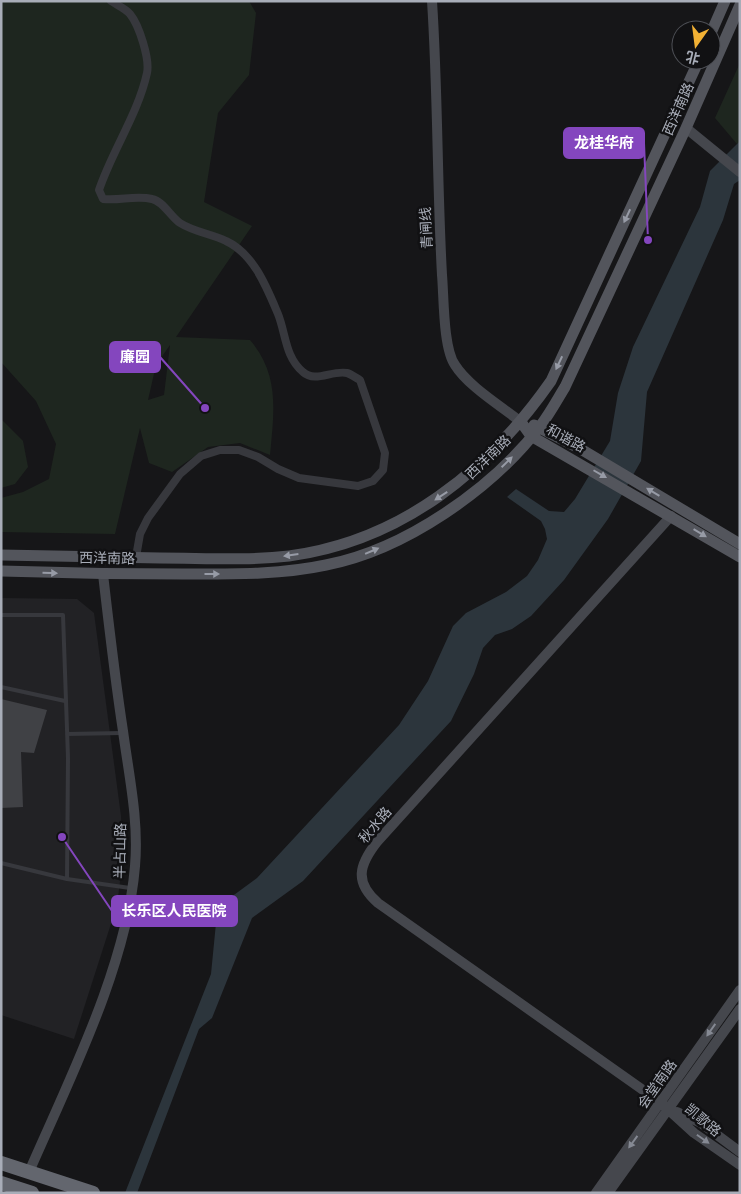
<svg xmlns="http://www.w3.org/2000/svg" width="741" height="1194" font-family="'Archivo Narrow','Noto Sans SC',sans-serif">
  <style>
    .built { fill: #222225 }
    .green { fill: #1e261f; fill-rule: evenodd }
    .water { fill: #2c353c }
    .building { fill: #404145 }
    .lines { fill: none; stroke-linecap: round; stroke-linejoin: round }
    .lane { stroke: #37383d; stroke-width: 4 }
    .street { stroke: #37383d; stroke-width: 8 }
    .secondary { stroke: #45474d; stroke-width: 10 }
    .primary { stroke: #53555c; stroke-width: 11 }
    .highway { stroke: #63666e; stroke-width: 14 }
    .oneway { fill: #979ba6 }
    .oneway2 { fill: #858993 }
    .labels { text-anchor: middle; stroke-width: 5; stroke-linejoin: round; paint-order: stroke }
    .street-label { font-size: 14px; fill: #a8adb8; stroke: #111113 }
    .leader { fill: none; stroke: #8446be; stroke-width: 2 }
    .callout-dot { fill: #8446be; stroke: #111113; stroke-width: 2 }
    .callout { fill: #8446be; stroke: #8446be; stroke-width: 2 }
    .callout-label { font-size: 15px; text-anchor: middle; font-weight: bold; fill: #fff }
  </style>
  <rect width="100%" height="100%" fill="#161618"/>
  <!-- built -->
  <path class="built" d="M 1,598 L 77,599 L 94,613 L 121,816 L 123,858 L 117,905 L 74,1039 L 1,1015 Z"/>
  <!-- green -->
  <path class="green" d="M 1,1 L 249,1 L 256,13 L 249,75 L 218,113 L 204,202 L 252,226 L 176,337 L 250,340 C 280,375 274,412 270,455 L 240,443 L 208,447 L 172,472 L 149,463 L 140,428 L 115,534 L 1,532 L 1,498 L 23,492 L 49,479 L 56,444 L 36,401 L 1,362 ZM 170,345 L 164,395 L 148,400 L 156,365 Z
    M 740,63 L 740,141 L 737,144 L 715,118 Z
    M 1,419 L 23,441 L 28,467 L 15,484 L 1,488 Z"/>
  <!-- water -->
  <path class="water" d="M 740,141 L 740,180 L 734,184 L 723,220 L 647,392 L 641,461 L 608,519 L 564,580 L 531,616 L 512,629 L 495,635 L 483,648 L 474,674 L 451,721 L 303,881 L 252,918 L 212,1018 L 199,1029 L 137,1193 L 125,1193 L 211,974 L 216,923 L 223,903 L 257,878 L 399,725 L 428,681 L 453,626 L 466,613 L 506,592 L 527,576 L 538,560 L 547,539 L 545,529 L 541,521 L 507,497 L 516,489 L 549,511 L 564,512 L 575,499 L 610,441 L 618,393 L 633,347 L 700,207 L 710,171 Z"/>
  <!-- building -->
  <path class="building" d="M 1,699 L 47,710 L 34,753 L 21,752 L 23,807 L 1,808 Z"/>
  <g class="lines">
    <!-- lane -->
    <path class="lane" d="M 1,615 L 63,615 L 68,758 L 67,879
      M 1,687 L 65,701
      M 67,734 L 122,733
      M 1,863 L 67,879 L 130,888"/>
    <!-- street -->
    <path class="street" d="M 111,1 C 117,5 126,9 130,14 C 139,25 150,59 147,73 C 138,114 112,151 99,190 L 103,199 C 119,201 136,195 152,199 C 163,201 171,217 180,223 C 194,232 212,234 226,241 C 254,254 267,288 278,314 C 286,334 285,357 303,372 C 315,383 332,370 347,373 C 351,374 356,378 360,380 L 385,453 L 383,470 L 373,481 L 358,486 L 299,478 L 278,469 L 258,457 L 239,450 L 220,450 L 201,456 L 180,474 L 148,518 L 140,534 L 136,557"/>
    <!-- secondary -->
    <path class="secondary" d="M 432,1 C 438,92 437,184 442,275 C 444,297 443,348 455,365 C 468,386 501,406 521,422
      M 686,128 L 740,172
      M 671,516 L 377,842 C 359,865 354,882 378,903 L 660,1102 L 694,1133 L 740,1165
      M 677,1112 L 701,1123 L 740,1152
      M 29,1172 C 69,1080 127,966 135,866 C 139,821 129,776 123,731 C 115,679 109,626 103,574
      M 596,1193 L 740,990
      M 608,1193 L 740,1009"/>
    <!-- primary -->
    <path class="primary" d="M 711,33 L 725,1
      M 521,422 L 531,436 L 740,557
      M 534,425 L 579,448 L 740,544
      M 1,555 C 54,556 107,557 160,558 C 203,558 246,561 289,556 C 401,541 488,471 551,381 L 699,60
      M 1,571 C 62,573 122,574 183,574 C 231,574 279,575 326,565 C 404,550 493,489 541,425 C 550,413 557,400 565,387 L 686,128 L 740,5"/>
    <!-- highway -->
    <path class="highway" d="M 1,1163 L 93,1193
      M 1,1183 L 32,1193"/>
  </g>
  <!-- one-way arrows -->
  <defs><path id="oneway-solid" d="M-6-.8H1V-3.2L6.5 0L1 3.2V.8H-6Z" transform="scale(1.25)"/></defs>
  <g class="oneway">
    <use href="#oneway-solid" transform="translate(627 216) rotate(115)"/>
    <use href="#oneway-solid" transform="translate(559 363) rotate(115)"/>
    <use href="#oneway-solid" transform="translate(507 462) rotate(-44)"/>
    <use href="#oneway-solid" transform="translate(600 474) rotate(30)"/>
    <use href="#oneway-solid" transform="translate(653 492) rotate(-149)"/>
    <use href="#oneway-solid" transform="translate(441 496) rotate(147)"/>
    <use href="#oneway-solid" transform="translate(700 533) rotate(31)"/>
    <use href="#oneway-solid" transform="translate(372 551) rotate(-23)"/>
    <use href="#oneway-solid" transform="translate(291 555) rotate(172)"/>
    <use href="#oneway-solid" transform="translate(50 573) rotate(1)"/>
    <use href="#oneway-solid" transform="translate(212 574)"/>
  </g>
  <g class="oneway2">
    <use href="#oneway-solid" transform="translate(711 1030) rotate(125)"/>
    <use href="#oneway-solid" transform="translate(703 1139) rotate(35)"/>
    <use href="#oneway-solid" transform="translate(633 1142) rotate(126)"/>
  </g>
  <g class="labels">
    <!-- street labels -->
    <g class="street-label">
      <text transform="translate(678 109) rotate(-66)" y="5">西洋南路</text>
      <text transform="translate(426 228) rotate(-93)" y="5">青闸线</text>
      <text transform="translate(566 438) rotate(29)" y="5">和谐路</text>
      <text transform="translate(488 457) rotate(-44)" y="5">西洋南路</text>
      <text transform="translate(107 558) rotate(1)" y="5">西洋南路</text>
      <text transform="translate(375 825) rotate(-50)" y="5">秋水路</text>
      <text transform="translate(120 851) rotate(-89)" y="5">半占山路</text>
      <text transform="translate(657 1084) rotate(-55)" y="5">会堂南路</text>
      <text transform="translate(703 1120) rotate(40)" y="5">凯歌路</text>
    </g>
  </g>
  <!-- callouts -->
  <path class="leader" d="M648 240L644 143M205 408L160 357M62 837L112 911"/>
  <g class="callout-dot">
    <circle cx="648" cy="240" r="5"/>
    <circle cx="205" cy="408" r="5"/>
    <circle cx="62" cy="837" r="5"/>
  </g>
  <g class="callout">
    <rect x="564" y="128" width="80" height="30" rx="5"/>
    <rect x="110" y="342" width="50" height="30" rx="5"/>
    <rect x="112" y="896" width="125" height="30" rx="5"/>
  </g>
  <g class="callout-label">
    <text x="604" y="148">龙桂华府</text>
    <text x="135" y="362">廉园</text>
    <text x="174" y="916">长乐区人民医院</text>
  </g>
  <!-- border -->
  <rect width="741" height="1194" fill="none" stroke="#a8adb8" stroke-width="5"/>
  <!-- north arrow -->
  <g transform="translate(696 45) rotate(194)"><circle r="24" fill="#111113" stroke="#4d4f55"/>
  <path d="M0-4L9 19L0 12L-9 19Z" fill="#f2b134"/>
  <text y="-8" font-size="14" font-weight="bold" text-anchor="middle" fill="#a8adb8">北</text>
  </g>
</svg>
